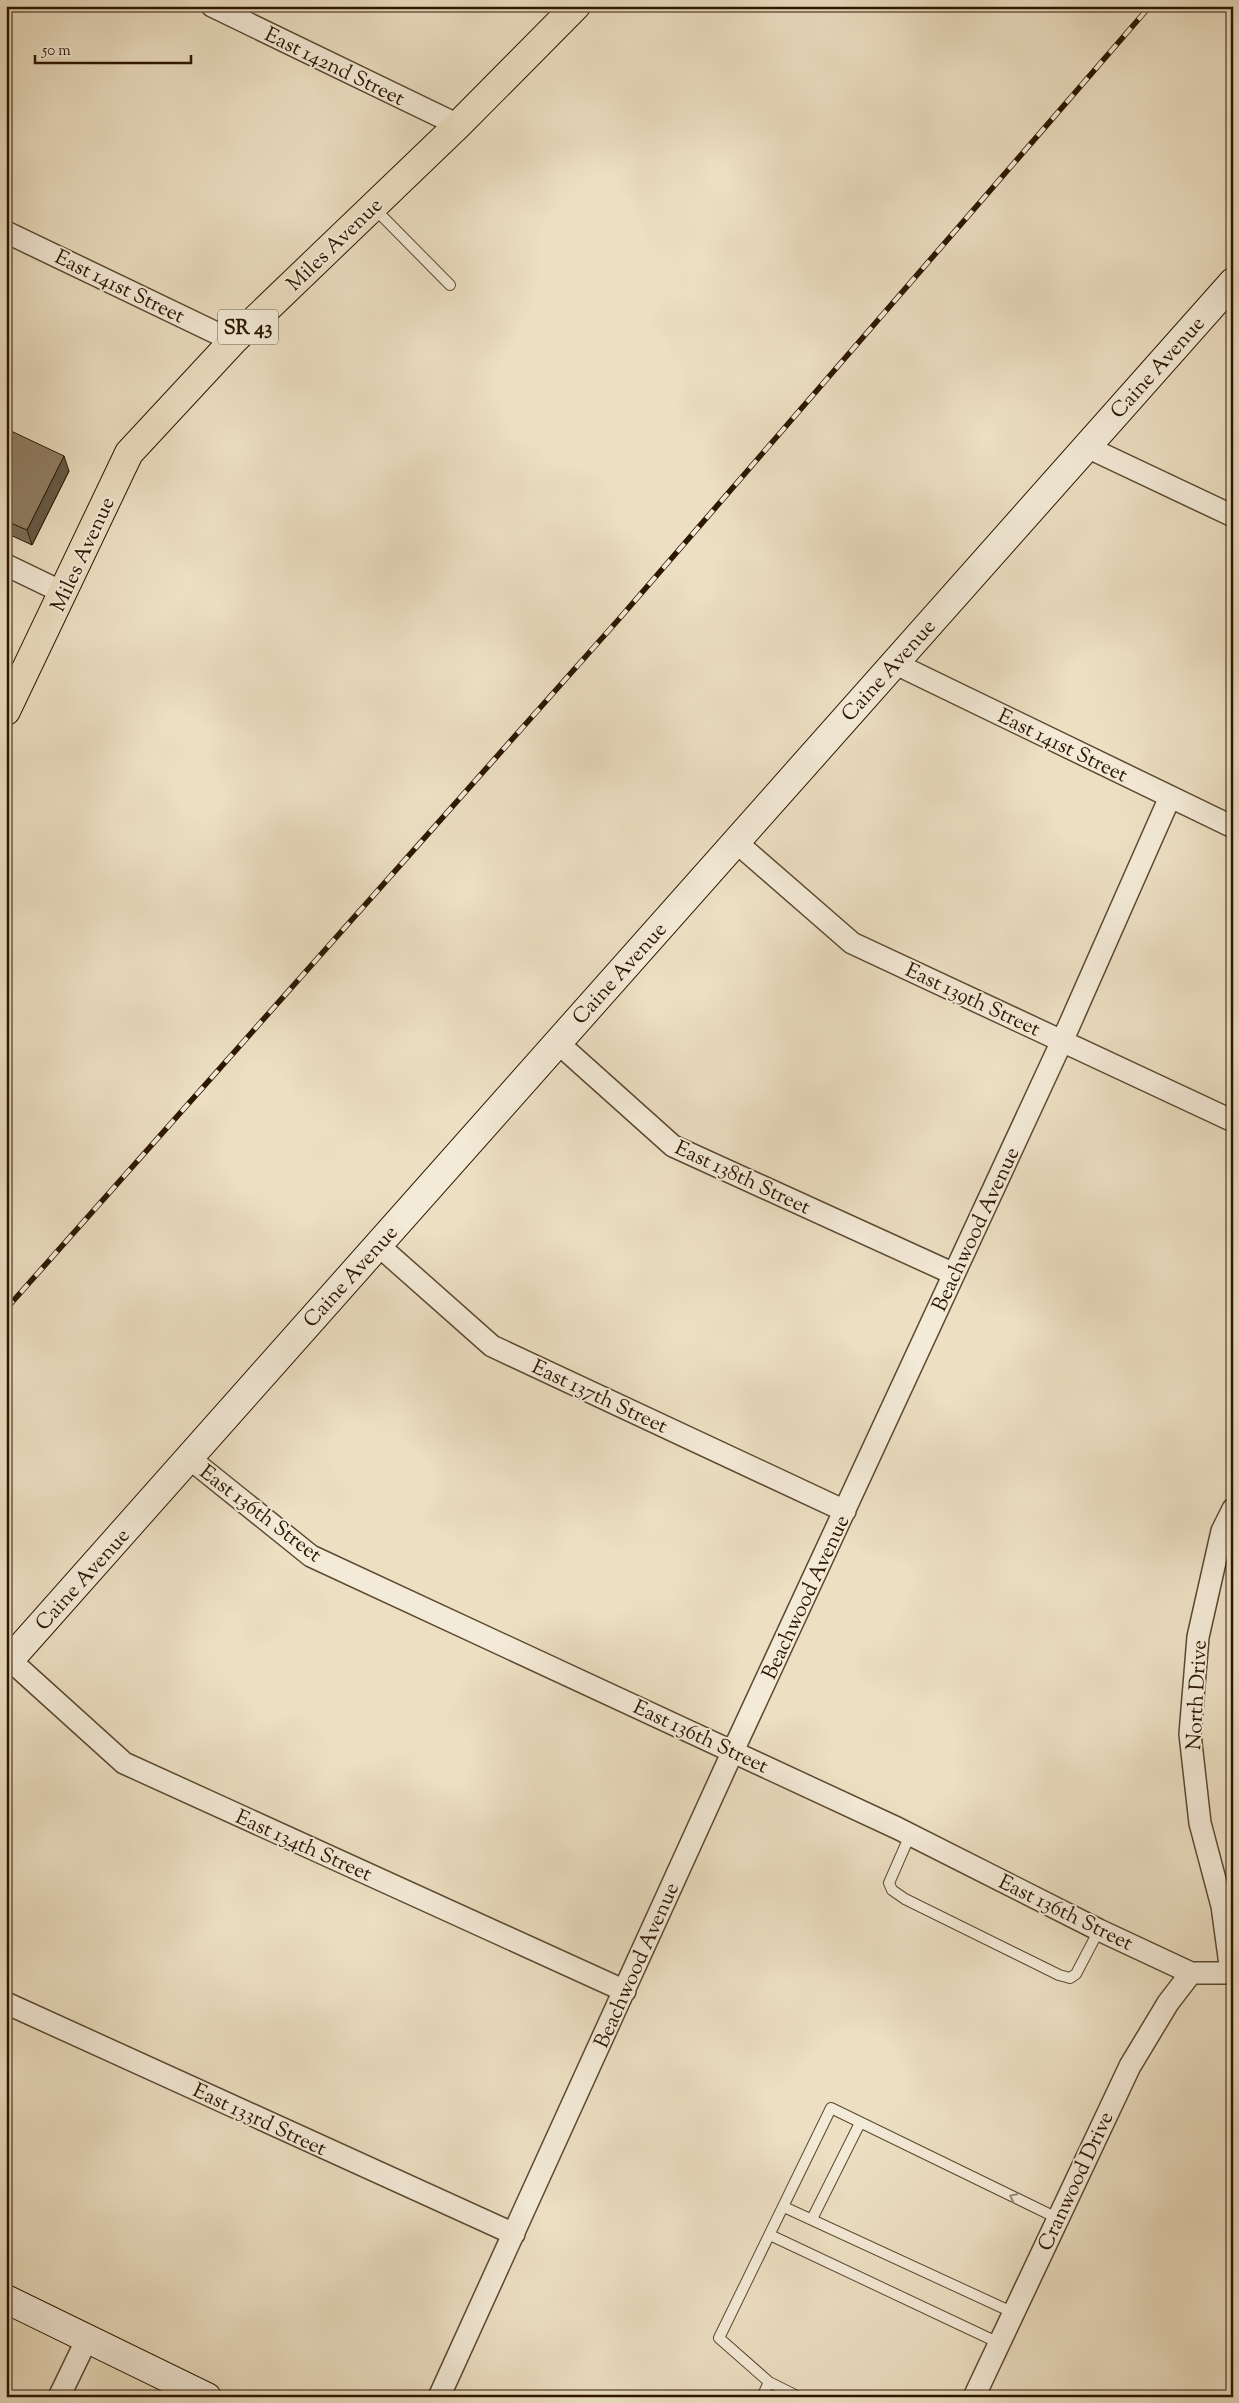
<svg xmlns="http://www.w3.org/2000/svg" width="1239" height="2403" font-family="'Sorts Mill Goudy',serif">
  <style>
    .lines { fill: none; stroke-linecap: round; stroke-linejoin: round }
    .lane-casing { stroke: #5c4930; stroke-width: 12 }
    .street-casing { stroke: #5c4930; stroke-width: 24 }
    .secondary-casing { stroke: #2c1700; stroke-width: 30 }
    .primary-casing { stroke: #2c1700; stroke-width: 30 }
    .lane { stroke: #f3ead7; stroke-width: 10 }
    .street { stroke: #f3ead7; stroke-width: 21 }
    .secondary { stroke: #f3ead7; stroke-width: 28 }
    .primary { stroke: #ecdfc2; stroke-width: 28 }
    .rail-casing { stroke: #2c1700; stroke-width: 5.5 }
    .rail { stroke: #f3ead7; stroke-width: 4; stroke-dasharray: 11; stroke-linecap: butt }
    .wall { fill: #7c6d57; stroke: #2c1700 }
    .shaded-wall { fill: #655947; stroke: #2c1700 }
    .building { fill: #907f65; stroke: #2c1700 }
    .oneway { stroke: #998b76 }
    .labels { text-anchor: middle; stroke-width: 4; stroke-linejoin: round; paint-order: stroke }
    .shield { fill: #f3ead7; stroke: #685640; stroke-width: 1 }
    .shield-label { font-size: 20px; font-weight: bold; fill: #2c1700 }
    .street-label { font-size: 21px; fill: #2c1700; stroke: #f3ead7 }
  </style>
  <rect width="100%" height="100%" fill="#ecdfc2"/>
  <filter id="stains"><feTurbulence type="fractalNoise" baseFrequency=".004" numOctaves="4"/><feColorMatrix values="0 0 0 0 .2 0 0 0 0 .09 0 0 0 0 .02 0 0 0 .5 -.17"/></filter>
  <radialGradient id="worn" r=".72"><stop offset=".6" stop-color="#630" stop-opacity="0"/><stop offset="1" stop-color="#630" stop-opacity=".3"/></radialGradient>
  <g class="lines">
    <defs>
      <path id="lane" d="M 374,208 L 450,285
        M 910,1835 L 889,1883 L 892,1890 L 905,1899 L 1059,1975 L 1070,1978 L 1076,1974 L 1099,1930
        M 784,2207 L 1014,2313
        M 812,2219 L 860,2123
        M 770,2235 L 999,2343
        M 769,2382 L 719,2338 L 831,2108 L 1057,2218
        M 762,2397 L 769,2382 L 799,2397"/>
      <path id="street" d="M 212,6 L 458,125
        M 6,232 L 233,341
        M 1087,447 L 1233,516
        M 6,565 L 64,593
        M 894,663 L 1233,827
        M 736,842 L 852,943 L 1233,1121
        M 558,1043 L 673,1146 L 954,1274
        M 378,1245 L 492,1346 L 845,1511
        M 189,1458 L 311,1556 L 897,1828 L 1099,1930 L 1191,1973 L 1233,1973
        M 10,1660 L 124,1763 L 625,1991
        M 1231,1972 L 1222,1906 L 1200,1823 L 1190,1734 L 1198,1637 L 1222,1531 L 1233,1509
        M 6,2003 L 514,2234
        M 59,2397 L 87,2339
        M 439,2397 L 733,1751 L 1068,1028 L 1170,797
        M 974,2397 L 1130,2066 L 1168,2003 L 1191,1973"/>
      <path id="secondary" d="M 6,1664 L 1233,282
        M 6,2299 L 207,2397"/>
      <path id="primary" d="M 6,711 L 129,453 L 233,341 L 458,125 L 576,6"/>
    </defs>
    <!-- lane casing -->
    <use href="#lane" class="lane-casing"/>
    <!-- street casing -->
    <use href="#street" class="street-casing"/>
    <!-- secondary casing -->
    <use href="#secondary" class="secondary-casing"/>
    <!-- primary casing -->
    <use href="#primary" class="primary-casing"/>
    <!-- lane -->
    <use href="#lane" class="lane"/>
    <!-- street -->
    <use href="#street" class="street"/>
    <!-- secondary -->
    <use href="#secondary" class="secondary"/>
    <!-- primary -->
    <use href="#primary" class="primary"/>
    <defs>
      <path id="rail" d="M 6,1309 L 619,619 L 1150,6"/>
    </defs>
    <!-- rail casing -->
    <use href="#rail" class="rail-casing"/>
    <!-- rail -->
    <use href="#rail" class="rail"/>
  </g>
  <!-- wall -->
  <path class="wall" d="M 6,440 L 69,471 L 32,545 L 6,533 Z"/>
  <!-- shaded-wall -->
  <path class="shaded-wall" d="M 64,456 L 69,471 L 32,545 L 27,530 Z"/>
  <!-- building -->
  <path class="building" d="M 11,431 L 64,456 L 27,530 L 6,521 L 6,440 Z"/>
  <!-- one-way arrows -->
  <defs><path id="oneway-chevron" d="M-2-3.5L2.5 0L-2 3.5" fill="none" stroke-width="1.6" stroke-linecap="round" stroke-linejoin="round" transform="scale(1.25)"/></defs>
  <use class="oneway" href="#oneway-chevron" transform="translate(1013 2197) rotate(-154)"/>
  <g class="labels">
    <!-- shield labels -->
    <rect class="shield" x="218" y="309.5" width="60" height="35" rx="4"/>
    <g class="shield-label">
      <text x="248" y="334">SR 43</text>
    </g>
    <!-- street labels -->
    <g class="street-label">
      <text transform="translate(335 66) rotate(26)" y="7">East 142nd Street</text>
      <text transform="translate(334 244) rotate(-44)" y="7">Miles Avenue</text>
      <text transform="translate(120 286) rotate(26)" y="7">East 141st Street</text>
      <text transform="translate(1157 367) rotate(-48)" y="7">Caine Avenue</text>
      <text transform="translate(82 554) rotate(-65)" y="7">Miles Avenue</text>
      <text transform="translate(888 670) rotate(-48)" y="7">Caine Avenue</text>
      <text transform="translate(1063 745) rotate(26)" y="7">East 141st Street</text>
      <text transform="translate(619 973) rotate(-48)" y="7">Caine Avenue</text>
      <text transform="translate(973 999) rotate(25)" y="7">East 139th Street</text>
      <text transform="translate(743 1177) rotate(25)" y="7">East 138th Street</text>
      <text transform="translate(975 1229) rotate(-65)" y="7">Beachwood Avenue</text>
      <text transform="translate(350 1276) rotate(-48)" y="7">Caine Avenue</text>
      <text transform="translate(600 1396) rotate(25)" y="7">East 137th Street</text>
      <text transform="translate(261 1513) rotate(37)" y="7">East 136th Street</text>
      <text transform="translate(82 1579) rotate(-48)" y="7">Caine Avenue</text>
      <text transform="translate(805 1597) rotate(-65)" y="7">Beachwood Avenue</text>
      <text transform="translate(1196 1695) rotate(-87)" y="7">North Drive</text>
      <text transform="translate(701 1736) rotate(25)" y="7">East 136th Street</text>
      <text transform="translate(304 1845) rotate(24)" y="7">East 134th Street</text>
      <text transform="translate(1066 1912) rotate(26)" y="7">East 136th Street</text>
      <text transform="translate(636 1965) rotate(-66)" y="7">Beachwood Avenue</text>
      <text transform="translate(260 2119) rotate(25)" y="7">East 133rd Street</text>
      <text transform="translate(1075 2181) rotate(-65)" y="7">Cranwood Drive</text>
    </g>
  </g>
  <!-- margin -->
  <rect width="1239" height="2403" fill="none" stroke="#ecdfc2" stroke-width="25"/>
  <rect x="8" y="8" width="1224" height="2388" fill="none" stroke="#2c1700" stroke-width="2.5"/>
  <rect x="12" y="12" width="1214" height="2378" fill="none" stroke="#2c1700"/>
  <!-- scale -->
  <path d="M35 55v8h156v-8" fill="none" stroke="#2c1700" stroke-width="2.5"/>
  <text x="42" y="55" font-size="15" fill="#2c1700" stroke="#f3ead7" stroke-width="4" paint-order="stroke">50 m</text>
  <rect width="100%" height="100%" filter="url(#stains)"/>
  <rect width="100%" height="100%" fill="url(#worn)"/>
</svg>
